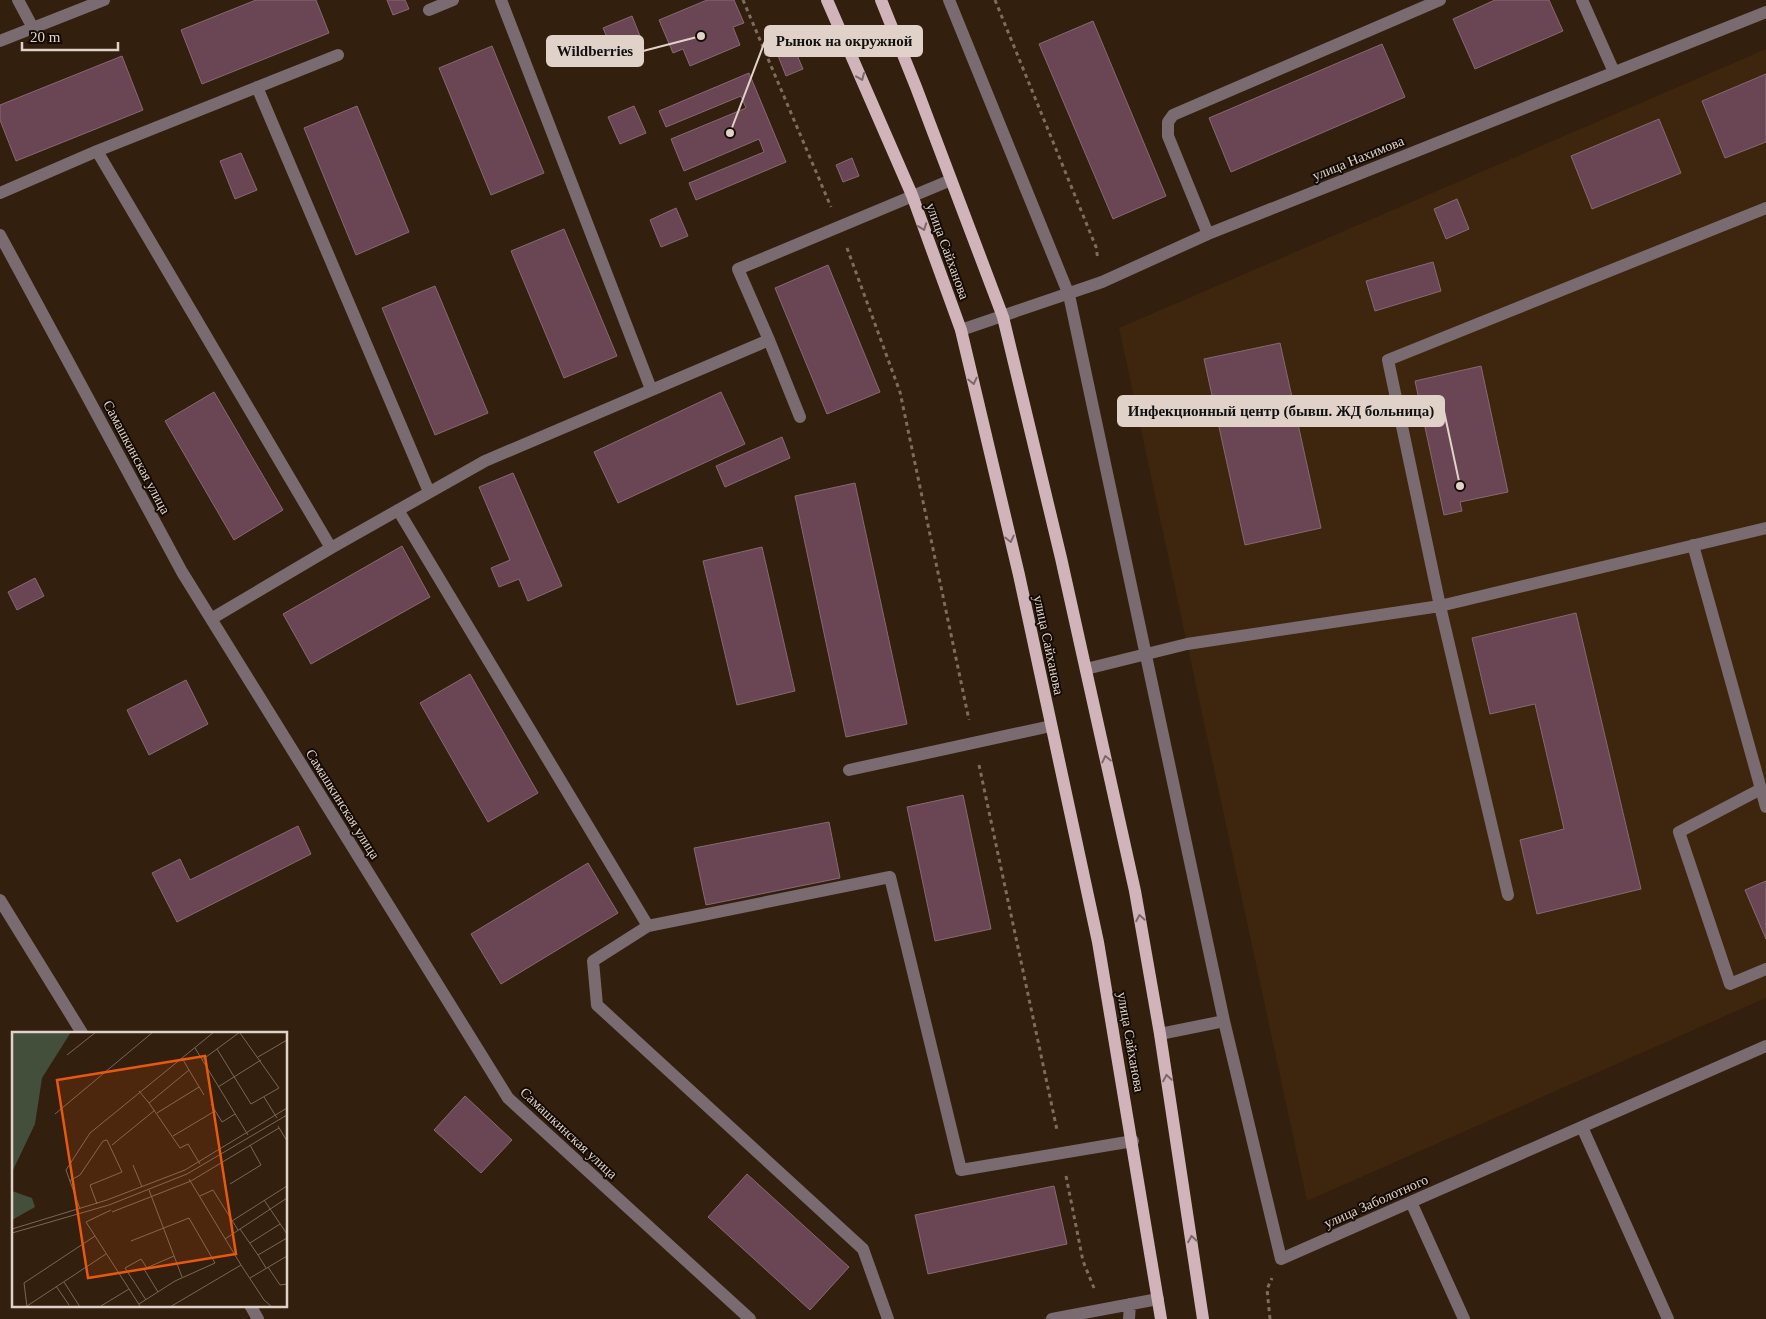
<svg xmlns="http://www.w3.org/2000/svg" width="1766" height="1319" font-family="'Times New Roman',serif">
  <style>
    .built { fill: #3d250e }
    .building { fill: #6a4553; stroke: #876973 }
    .lines { fill: none; stroke-linecap: round; stroke-linejoin: round }
    .path { stroke: #7e6d5f; stroke-width: 3; stroke-dasharray: 4 4; stroke-linecap: butt }
    .minor { stroke: #796b6f; stroke-width: 12 }
    .major { stroke: #d1b4ba; stroke-width: 12 }
    .oneway { stroke: #7c6869 }
    .labels { text-anchor: middle; stroke-width: 4; stroke-linejoin: round; paint-order: stroke }
    .street-label { font-size: 14px; fill: #e0d2c8; stroke: #140b05 }
    .inset-road { fill: none; stroke: #786758; stroke-width: 1 }
    .view { fill: #e8590c; fill-opacity: 0.15; stroke: #e8590c; stroke-width: 2.5 }
    .inset-edge { fill: none; stroke: #e0d2c8; stroke-width: 2.5 }
    .leader { fill: none; stroke: #e0d2c8; stroke-width: 2 }
    .callout-dot { fill: #e0d2c8; stroke: #140b05; stroke-width: 2 }
    .callout { fill: #e0d2c8; stroke: #e0d2c8; stroke-width: 2 }
    .callout-label { font-size: 15px; text-anchor: middle; font-weight: bold; fill: #111 }
  </style>
  <rect width="100%" height="100%" fill="#321f0e"/>
  <!-- built -->
  <path class="built" d="M 1766,49 L 1766,998 L 1307,1201 L 1119,328 Z"/>
  <!-- building -->
  <path class="building" d="M 256,0 L 316,0 L 329,33 L 202,84 L 181,30 Z
    M 387,0 L 405,0 L 409,9 L 393,15 Z
    M 707,0 L 734,0 L 744,23 L 733,27 L 740,45 L 690,66 L 683,49 L 673,53 L 659,20 Z
    M 1495,0 L 1549,0 L 1563,31 L 1475,69 L 1453,19 Z
    M 632,16 L 642,41 L 614,54 L 603,28 Z
    M 1093,21 L 1166,196 L 1113,219 L 1039,44 Z
    M 785,27 L 803,69 L 786,76 L 769,33 Z
    M 1382,44 L 1405,97 L 1231,172 L 1209,118 Z
    M 492,46 L 544,173 L 491,195 L 439,68 Z
    M 122,56 L 143,110 L 16,161 L 0,120 L 0,105 Z
    M 749,73 L 786,162 L 696,200 L 689,183 L 764,152 L 759,139 L 684,171 L 671,139 L 746,108 L 741,96 L 666,127 L 659,111 Z
    M 1766,74 L 1766,142 L 1725,158 L 1702,101 Z
    M 357,106 L 409,232 L 356,255 L 304,128 Z
    M 634,106 L 646,133 L 620,144 L 608,117 Z
    M 1659,119 L 1681,173 L 1592,209 L 1571,156 Z
    M 241,153 L 257,190 L 235,199 L 220,161 Z
    M 852,158 L 859,176 L 843,182 L 836,165 Z
    M 1457,199 L 1469,229 L 1446,239 L 1434,209 Z
    M 676,208 L 688,236 L 661,247 L 650,220 Z
    M 564,229 L 617,356 L 564,378 L 511,251 Z
    M 1433,262 L 1441,291 L 1375,311 L 1366,281 Z
    M 828,265 L 880,392 L 827,414 L 775,288 Z
    M 435,286 L 488,413 L 435,435 L 382,308 Z
    M 1280,343 L 1321,528 L 1245,545 L 1204,359 Z
    M 1481,366 L 1508,492 L 1460,502 L 1462,511 L 1444,515 L 1415,381 Z
    M 214,392 L 283,510 L 234,540 L 165,421 Z
    M 721,392 L 745,444 L 618,503 L 594,452 Z
    M 782,437 L 790,458 L 725,487 L 716,466 Z
    M 513,473 L 562,586 L 528,601 L 519,579 L 499,587 L 491,568 L 510,560 L 479,487 Z
    M 855,483 L 907,724 L 846,737 L 795,496 Z
    M 402,546 L 430,597 L 311,664 L 283,614 Z
    M 762,547 L 795,691 L 737,705 L 703,561 Z
    M 35,578 L 44,596 L 17,610 L 8,592 Z
    M 1576,613 L 1641,889 L 1537,914 L 1520,840 L 1564,829 L 1535,704 L 1490,714 L 1472,638 Z
    M 470,674 L 538,793 L 488,822 L 420,703 Z
    M 186,680 L 208,724 L 149,755 L 127,710 Z
    M 963,795 L 991,929 L 935,941 L 907,807 Z
    M 829,822 L 840,878 L 706,905 L 694,848 Z
    M 298,826 L 311,854 L 177,922 L 152,873 L 180,859 L 190,880 Z
    M 588,863 L 618,913 L 501,984 L 471,934 Z
    M 1766,881 L 1766,939 L 1745,890 Z
    M 465,1096 L 512,1140 L 481,1173 L 434,1130 Z
    M 747,1174 L 849,1267 L 810,1310 L 708,1217 Z
    M 1054,1186 L 1067,1244 L 928,1274 L 915,1215 Z"/>
  <g class="lines">
    <!-- path -->
    <path class="path" d="M 743,0 L 831,207
      M 995,0 L 1096,247 L 1098,260
      M 847,248 L 900,392 L 969,720
      M 979,765 L 1057,1130
      M 1066,1176 L 1083,1261 L 1094,1288
      M 1270,1319 L 1267,1289 L 1272,1278"/>
    <!-- minor -->
    <path class="minor" d="M 18,0 L 33,28
      M 501,0 L 651,389
      M 949,0 L 1069,295 L 1224,1021
      M 1582,0 L 1614,72
      M 429,10 L 453,0
      M 0,41 L 104,0
      M 257,87 L 429,492
      M 97,151 L 338,55
      M 0,193 L 97,151 L 331,548 L 485,461 L 769,340 L 738,269 L 951,180
      M 1208,234 L 1168,136 L 1168,122 L 1173,115 L 1440,0
      M 0,235 L 182,572 L 508,1098 L 750,1319
      M 961,330 L 1102,282 L 1208,234 L 1766,12
      M 769,340 L 800,417
      M 398,510 L 648,926
      M 1693,545 L 1766,807
      M 211,619 L 331,548
      M 1086,669 L 1187,644 L 1440,606 L 1766,528
      M 849,770 L 1051,726
      M 1761,789 L 1679,832 L 1730,984 L 1766,969
      M 1508,895 L 1440,606 L 1388,360 L 1766,208
      M 0,900 L 82,1033
      M 1160,1034 L 1224,1021 L 1281,1259 L 1766,1046
      M 1582,1127 L 1668,1319
      M 1411,1202 L 1464,1319
      M 250,1305 L 258,1319
      M 888,1319 L 863,1249 L 597,1005 L 593,961 L 648,926 L 890,877 L 961,1170 L 1133,1141
      M 1052,1319 L 1158,1299
      M 1129,1319 L 1130,1304"/>
    <!-- major -->
    <path class="major" d="M 827,0 L 912,195 L 961,330 L 1019,575 L 1098,942 L 1161,1319
      M 881,0 L 916,87 L 1003,317 L 1061,558 L 1135,891 L 1160,1034 L 1203,1319"/>
  </g>
  <!-- one-way arrows -->
  <defs><path id="oneway-chevron" d="M-2-3.5L2.5 0L-2 3.5" fill="none" stroke-width="1.6" stroke-linecap="round" stroke-linejoin="round" transform="scale(1.25)"/></defs>
  <g class="oneway">
    <use href="#oneway-chevron" transform="translate(861 77) rotate(67)"/>
    <use href="#oneway-chevron" transform="translate(923 227) rotate(70)"/>
    <use href="#oneway-chevron" transform="translate(973 381) rotate(77)"/>
    <use href="#oneway-chevron" transform="translate(1010 539) rotate(77)"/>
    <use href="#oneway-chevron" transform="translate(1106 759) rotate(-102)"/>
    <use href="#oneway-chevron" transform="translate(1140 918) rotate(-100)"/>
    <use href="#oneway-chevron" transform="translate(1167 1078) rotate(-99)"/>
    <use href="#oneway-chevron" transform="translate(1192 1239) rotate(-99)"/>
  </g>
  <g class="labels">
    <!-- street labels -->
    <g class="street-label">
      <text transform="translate(1358 158) rotate(-22)" y="5">улица Нахимова</text>
      <text transform="translate(948 251) rotate(70)" y="5">улица Сайханова</text>
      <text transform="translate(137 457) rotate(62)" y="5">Самашкинская улица</text>
      <text transform="translate(1049 645) rotate(78)" y="5">улица Сайханова</text>
      <text transform="translate(343 804) rotate(58)" y="5">Самашкинская улица</text>
      <text transform="translate(1131 1042) rotate(80)" y="5">улица Сайханова</text>
      <text transform="translate(569 1133) rotate(43)" y="5">Самашкинская улица</text>
      <text transform="translate(1376 1201) rotate(-24)" y="5">улица Заболотного</text>
    </g>
  </g>
  <!-- overview -->
  <g transform="translate(12 1032)">
    <rect width="275" height="275" fill="#321f0e"/>
    <path d="M 0,0 L 59,0 L 30,46 L 23,92 L 1,138 L 0,159 L 20,166 L 23,175 L 0,188 Z" fill="#434e3b"/>
    <path class="inset-road" d="M 183,16 L 236,103M 205,17 L 239,72 L 267,56 L 228,1M 55,23 L 84,0M 246,25 L 275,8M 170,26 L 177,38 L 137,71 L 168,116 L 176,112 L 188,132M 190,28 L 228,0M 177,38 L 192,63M 206,55 L 249,28M 127,59 L 137,71M 252,65 L 265,86M 199,72 L 210,90 L 223,82M 145,81 L 187,55M 43,82 L 141,0M 266,94 L 275,109M 161,104 L 203,79M 100,113 L 143,78M 121,133 L 130,155M 177,147 L 229,233 L 252,268 L 260,275M 57,149 L 68,143 L 91,109 L 95,108 L 110,140 L 78,153 L 85,172M 218,152 L 249,133 L 238,113M 137,158 L 170,245M 188,164 L 201,158 L 226,198M 252,168 L 275,202M 68,177 L 54,138 L 78,101 L 202,0M 99,178 L 74,190 L 128,274M 100,180 L 179,149 L 267,96M 220,189 L 275,154M 0,197 L 95,168 L 173,138 L 275,76M 228,197 L 246,223M 0,201 L 97,173 L 175,142 L 275,83M 213,207 L 275,166M 119,209 L 177,186 L 203,231 L 163,249 L 127,272M 238,211 L 268,192M 256,235 L 268,253 L 275,252M 254,236 L 246,223 L 275,206M 238,246 L 275,224M 52,250 L 68,275M 44,254 L 57,273M 146,260 L 132,237 L 162,224M 134,268 L 113,236 L 129,227 L 135,236M 15,274 L 94,222M 89,274 L 117,257M 15,275 L 12,251 L 83,204M 158,275 L 229,233"/>
    <path class="view" d="M 193,24 L 224,222 L 76,246 L 45,48 Z"/>
    <rect width="275" height="275" class="inset-edge"/>
  </g>
  <!-- callouts -->
  <path class="leader" d="M730 133L765 41M701 36L643 51M1460 486L1444 411"/>
  <g class="callout-dot">
    <circle cx="730" cy="133" r="5"/>
    <circle cx="701" cy="36" r="5"/>
    <circle cx="1460" cy="486" r="5"/>
  </g>
  <g class="callout">
    <rect x="765" y="26" width="157" height="30" rx="5"/>
    <rect x="547" y="36" width="96" height="30" rx="5"/>
    <rect x="1118" y="396" width="326" height="30" rx="5"/>
  </g>
  <g class="callout-label">
    <text x="844" y="46">Рынок на окружной</text>
    <text x="595" y="56">Wildberries</text>
    <text x="1281" y="416">Инфекционный центр (бывш. ЖД больница)</text>
  </g>
  <!-- scale -->
  <path d="M22 42v8h96v-8" fill="none" stroke="#e0d2c8" stroke-width="2.5"/>
  <text x="30" y="42" font-size="15" fill="#e0d2c8" stroke="#140b05" stroke-width="4" paint-order="stroke">20 m</text>
</svg>
